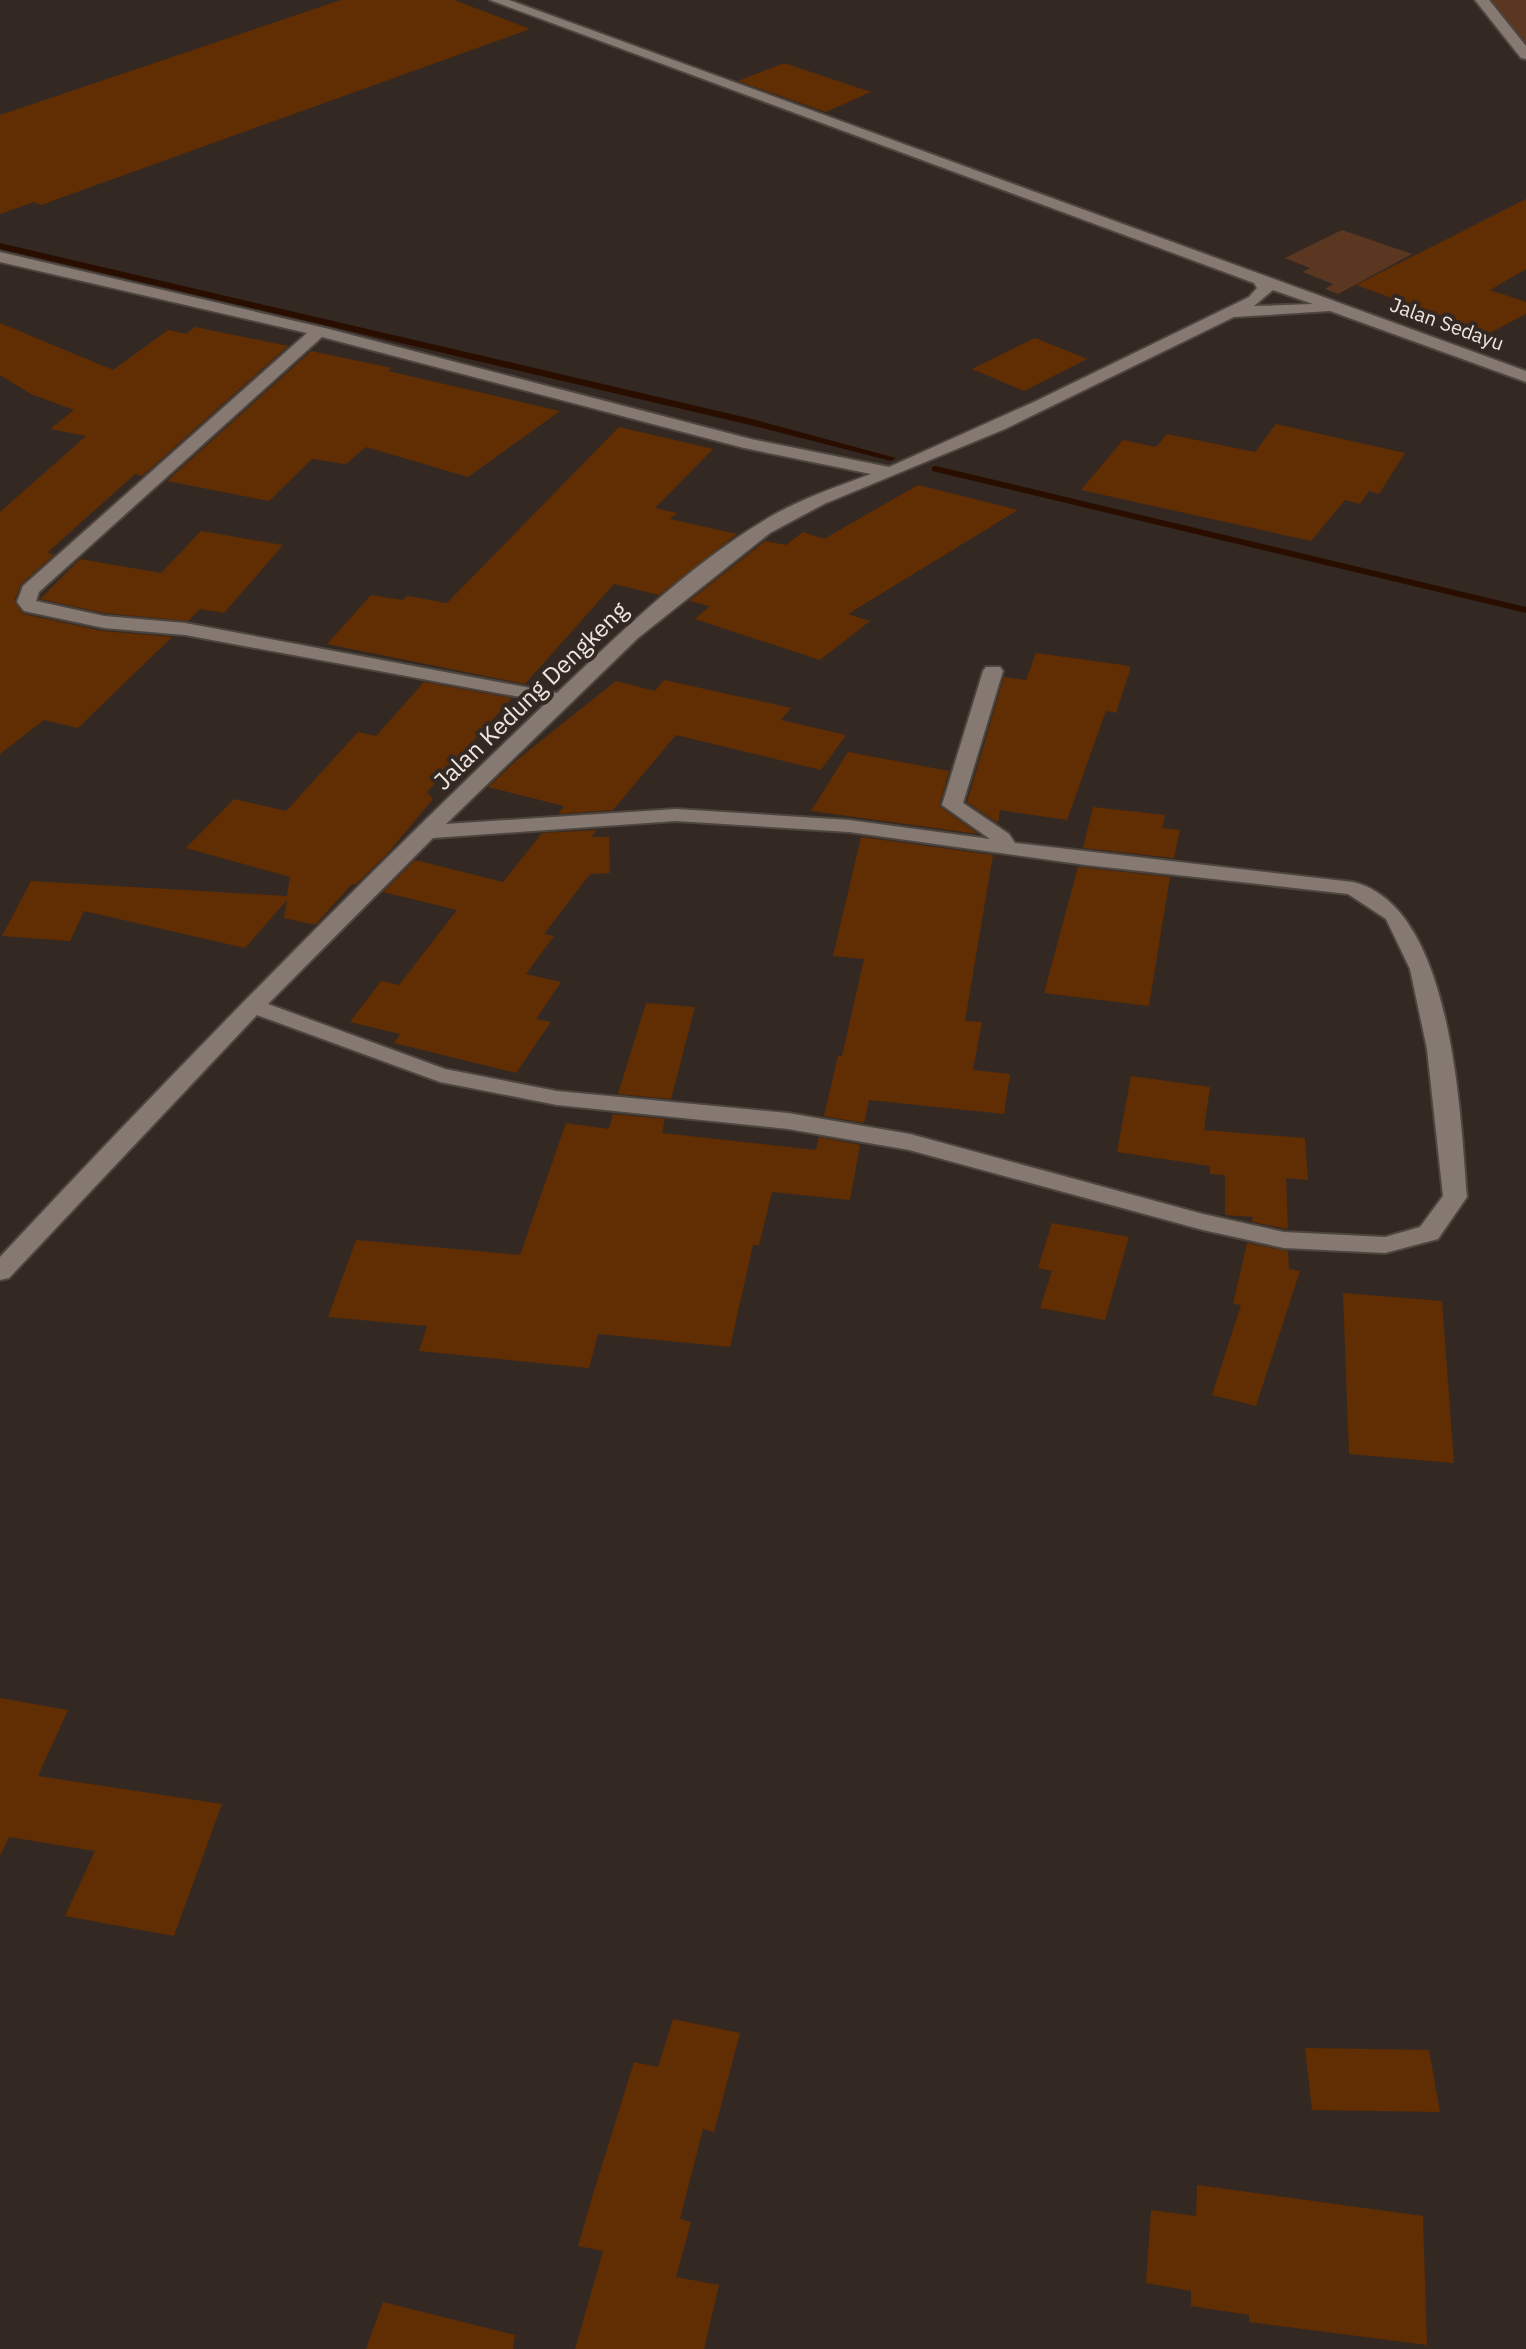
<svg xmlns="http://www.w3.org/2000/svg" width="1526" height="2349" font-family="'IBM Plex Sans',sans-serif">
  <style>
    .green { fill: #5b3721 }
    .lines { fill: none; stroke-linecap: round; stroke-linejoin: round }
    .stream { fill: #290e00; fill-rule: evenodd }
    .building { fill: #612d03 }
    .minor-casing { stroke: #4d453f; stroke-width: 4 }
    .minor { fill: #867971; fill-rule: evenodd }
    .labels { text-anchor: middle; stroke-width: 8; stroke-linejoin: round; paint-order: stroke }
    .far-street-label { font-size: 20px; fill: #ece5e0; stroke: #342922 }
    .street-label { font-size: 24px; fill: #ece5e0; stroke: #342922 }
  </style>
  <rect width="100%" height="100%" fill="#342922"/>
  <!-- green -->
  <path class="green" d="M 1491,0 L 1526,0 L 1526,43 Z
    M 1342,230 L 1412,254 L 1338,294 L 1325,289 L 1333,284 L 1303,272 L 1310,268 L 1285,258 Z"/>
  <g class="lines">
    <!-- stream -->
    <path class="stream" d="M 0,243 L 748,418 L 896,458 L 891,461 L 746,424 L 0,249 Z
      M 936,466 L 1526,607 L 1526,613 L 932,471 L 932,467 Z"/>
  </g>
  <!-- building -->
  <path class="building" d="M 341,0 L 454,0 L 530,29 L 41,205 L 34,202 L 0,214 L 0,115 Z
    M 784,63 L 871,92 L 826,112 L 738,81 Z
    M 1526,199 L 1526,269 L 1490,290 L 1526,302 L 1526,314 L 1490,333 L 1356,285 Z
    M 0,323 L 113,370 L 168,330 L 186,334 L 195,327 L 288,346 L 142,476 L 135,474 L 47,553 L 54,555 L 21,584 L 14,601 L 23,614 L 103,631 L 172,637 L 78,728 L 44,720 L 0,754 L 0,512 L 86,436 L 50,429 L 74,410 L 31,394 L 0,375 Z
    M 1035,338 L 1087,359 L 1024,391 L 972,369 Z
    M 311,351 L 392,368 L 388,371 L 560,411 L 468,477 L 366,447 L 346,464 L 312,459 L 269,501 L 167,481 Z
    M 1276,424 L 1405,453 L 1379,494 L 1369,491 L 1360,504 L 1345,500 L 1311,541 L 1081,490 L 1123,440 L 1156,447 L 1167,434 L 1255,452 Z
    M 619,427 L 713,449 L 655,508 L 677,513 L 670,519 L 737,534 L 659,595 L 614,584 L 525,684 L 327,644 L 371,595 L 403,600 L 407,596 L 447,603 Z
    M 918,485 L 1018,510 L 848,614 L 870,621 L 820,660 L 695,619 L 710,606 L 689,601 L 765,541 L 786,545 L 803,532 L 824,539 Z
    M 201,531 L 283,545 L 224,613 L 200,609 L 188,621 L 104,613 L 40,599 L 80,559 L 161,573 Z
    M 1036,653 L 1130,666 L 1129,673 L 1116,713 L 1106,711 L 1067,820 L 1000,810 L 998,823 L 967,802 L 1004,677 L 1026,680 Z
    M 664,680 L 791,708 L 781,720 L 846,735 L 821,770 L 676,735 L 613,810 L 558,814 L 564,806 L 488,787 L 518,759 L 616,681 L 655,691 Z
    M 424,682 L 512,698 L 427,792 L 433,799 L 387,854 L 355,885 L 352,884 L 315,925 L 284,918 L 287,900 L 245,948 L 84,911 L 70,941 L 2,936 L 31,881 L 287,896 L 290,877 L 186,848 L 234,799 L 286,811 L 358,732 L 376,736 Z
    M 848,752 L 949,771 L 939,806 L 978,834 L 811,811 Z
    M 1093,807 L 1165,815 L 1162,828 L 1180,830 L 1174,858 L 1083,848 Z
    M 597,830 L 591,837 L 609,837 L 610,873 L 590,874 L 544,934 L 554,936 L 526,974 L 561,982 L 536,1019 L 551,1022 L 516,1073 L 394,1043 L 400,1034 L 350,1022 L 381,981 L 399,985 L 457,910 L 383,892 L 415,860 L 503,882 L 542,833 Z
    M 861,837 L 993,855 L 965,1021 L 982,1022 L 973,1070 L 1010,1074 L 1004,1114 L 869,1100 L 864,1123 L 824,1116 L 838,1056 L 842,1056 L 864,959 L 833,956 Z
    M 1078,867 L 1170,877 L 1149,1006 L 1044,993 Z
    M 646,1003 L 695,1007 L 671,1099 L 618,1094 Z
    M 1131,1076 L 1210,1087 L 1204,1130 L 1305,1138 L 1308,1180 L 1286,1178 L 1288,1229 L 1252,1222 L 1253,1217 L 1225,1215 L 1225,1175 L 1210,1174 L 1210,1166 L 1117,1152 Z
    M 613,1114 L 665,1119 L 662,1133 L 816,1150 L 819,1137 L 860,1145 L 850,1200 L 772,1192 L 759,1245 L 753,1245 L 730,1347 L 598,1334 L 589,1368 L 419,1351 L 427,1326 L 328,1317 L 356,1240 L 520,1255 L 566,1123 L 609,1129 Z
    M 1052,1223 L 1129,1237 L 1105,1320 L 1040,1308 L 1052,1271 L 1038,1268 Z
    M 1247,1243 L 1288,1251 L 1289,1269 L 1300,1271 L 1256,1406 L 1212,1395 L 1241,1305 L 1233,1304 Z
    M 1343,1293 L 1442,1301 L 1454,1463 L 1349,1454 Z
    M 0,1698 L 68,1710 L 38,1776 L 222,1804 L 174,1936 L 65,1916 L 95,1851 L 9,1837 L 0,1856 Z
    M 673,2019 L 740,2033 L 714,2132 L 703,2129 L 680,2219 L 691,2222 L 676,2277 L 719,2285 L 704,2349 L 575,2349 L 603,2251 L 578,2246 L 591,2201 L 634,2062 L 658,2067 Z
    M 1305,2048 L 1429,2050 L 1440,2112 L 1312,2110 Z
    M 1197,2185 L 1423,2216 L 1427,2345 L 1249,2322 L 1249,2315 L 1191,2306 L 1191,2291 L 1146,2283 L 1151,2210 L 1196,2216 Z
    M 383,2302 L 515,2335 L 513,2349 L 366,2349 Z"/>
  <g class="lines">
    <defs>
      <path id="minor" d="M 490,0 L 509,0 L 1526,371 L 1526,382 L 1330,311 L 1234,317 L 1005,429 L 824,504 L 770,533 L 638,638 L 446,824 L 676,809 L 849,820 L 990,839 L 942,805 L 983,671 L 986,667 L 1000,667 L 1003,671 L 963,803 L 1009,834 L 1015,843 L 1353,882 C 1453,906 1460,1112 1467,1197 L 1438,1239 L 1385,1253 L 1284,1248 L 1203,1230 L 909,1150 L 788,1129 L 557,1105 L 440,1082 L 257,1015 L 9,1278 L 0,1280 L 0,1257 C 177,1067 359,882 547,702 L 185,635 L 104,628 L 24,611 L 17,602 L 23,586 L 307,333 L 0,262 L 0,252 L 325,328 L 751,439 L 889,467 L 1036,401 L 1249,297 L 1257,288 L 1254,283 ZM 1273,290 L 1313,304 L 1254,306 ZM 322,337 L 744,448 L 871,474 C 839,486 806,497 775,514 C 695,560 624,629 557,693 L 185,623 L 104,616 L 36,601 L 39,592 ZM 676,821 L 849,832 L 1086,865 L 1348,894 L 1386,919 L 1410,969 L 1427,1049 L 1443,1196 L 1420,1227 L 1385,1237 L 1284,1232 L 1203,1214 L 910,1134 L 788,1113 L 557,1091 L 445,1069 L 268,1004 L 433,838 Z
        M 1475,0 L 1489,0 L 1526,46 L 1526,59 L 1521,58 Z"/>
    </defs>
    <!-- minor casing -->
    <use href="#minor" class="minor-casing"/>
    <!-- minor -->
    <use href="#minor" class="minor"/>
  </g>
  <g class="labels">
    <!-- far-street labels -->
    <g class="far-street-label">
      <text transform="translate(1447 324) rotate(20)" y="7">Jalan Sedayu</text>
    </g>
    <!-- street labels -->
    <g class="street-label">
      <text transform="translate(531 696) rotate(-44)" y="8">Jalan Kedung Dengkeng</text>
    </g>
  </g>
</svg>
